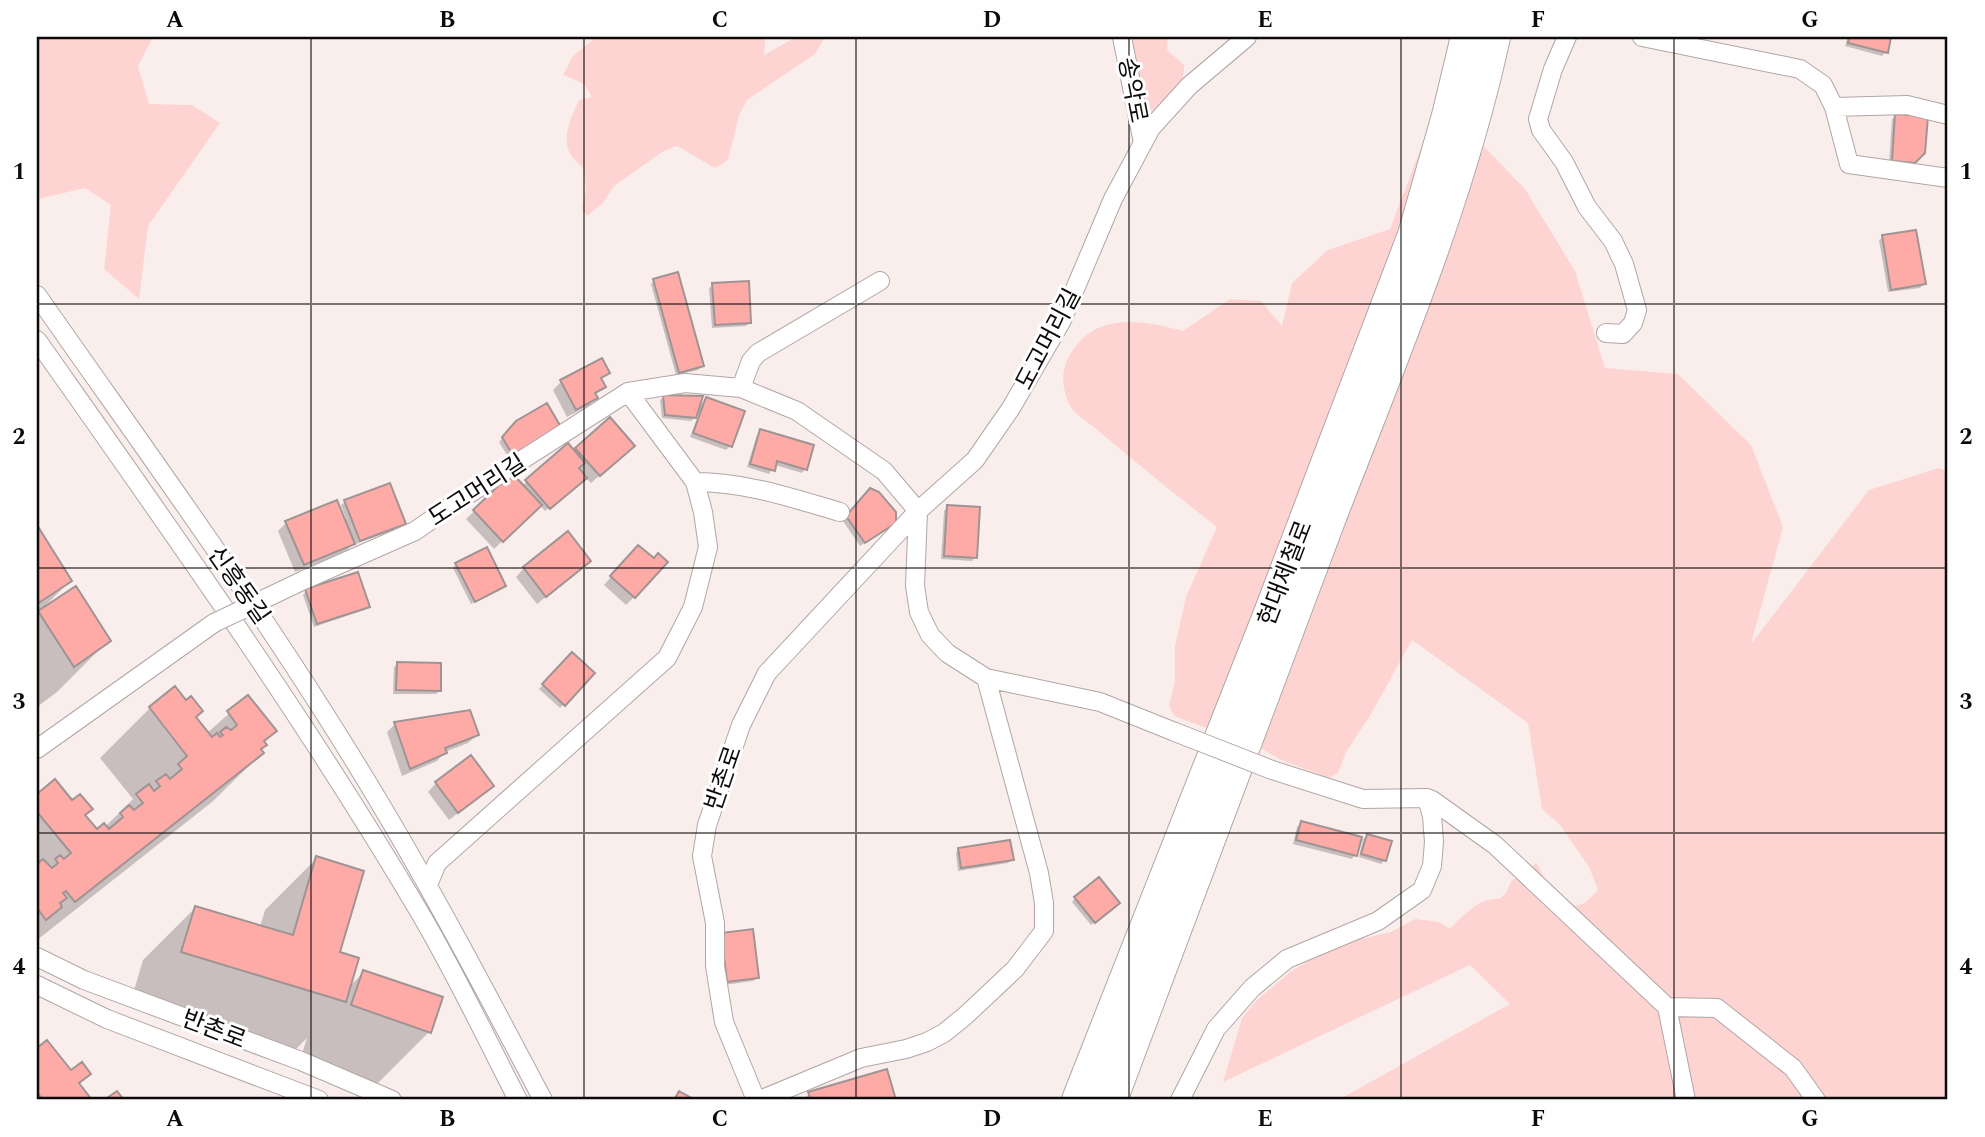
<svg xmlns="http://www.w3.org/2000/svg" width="1985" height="1137" viewBox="0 0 1985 1137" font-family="Spectral,'Noto Sans KR',serif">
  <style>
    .green { fill: #fdd4d1 }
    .shadow { fill: #0003 }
    .building { fill: #feaba8; stroke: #9f9493; stroke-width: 2 }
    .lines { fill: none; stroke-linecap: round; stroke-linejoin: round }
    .street-casing { stroke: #b1a6a5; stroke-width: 20 }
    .highway-casing { stroke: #b1a6a5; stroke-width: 34 }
    .street { stroke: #fff; stroke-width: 18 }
    .highway { stroke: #fff; stroke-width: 32 }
    .street-bridge-casing { stroke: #b1a6a5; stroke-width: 20; stroke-linecap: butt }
    .street-bridge { stroke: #fff; stroke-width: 18 }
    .grid { fill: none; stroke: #0e0a0a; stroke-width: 2; stroke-opacity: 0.55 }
    .labels { text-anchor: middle; stroke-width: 6; stroke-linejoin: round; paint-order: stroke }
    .street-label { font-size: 24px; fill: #0e0a0a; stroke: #fefefe }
    .neatline { fill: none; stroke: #0e0a0a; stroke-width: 2.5 }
    .grid-label { font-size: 23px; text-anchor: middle; font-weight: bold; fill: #0e0a0a }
  </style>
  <rect width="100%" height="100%" fill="#faeeed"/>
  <path class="green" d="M37,37H153L138,66L149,104L192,105L220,123L148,226L139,299L104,269L111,205L85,188L38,199L37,197Z
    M596,37H764L765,44L764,55L791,40L793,37H825L815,54L747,100L739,116L728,160L715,168L677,146L662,152L614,186L602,204L587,216L582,209L586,189L583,167C556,149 568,124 579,100L592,97L584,84L563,75L573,56Z
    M1128,37H1168L1167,50L1184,65C1185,87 1171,95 1157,109L1152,111L1138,98Z
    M1467,129L1525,189L1575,271L1605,368L1678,374L1751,445L1783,527L1751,644L1869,490L1939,468L1948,472V1100H1338L1510,1004L1470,965L1223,1082L1242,1018L1256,1001L1290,972L1335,945L1391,932L1415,919L1439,922L1450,929C1464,915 1478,898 1499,899L1506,893L1512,880L1524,875L1536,863C1542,871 1545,882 1550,888C1555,894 1564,899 1571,907L1585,903L1598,890L1589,867L1560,825L1542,809L1528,723L1412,640L1371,714L1346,752L1338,773L1329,778L1279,759L1264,750L1174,716L1169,706L1175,681V646L1186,597L1217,527C1176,495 1136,463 1096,429C1088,422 1073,413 1069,404C1058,379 1063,359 1081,340C1108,313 1150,322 1183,331L1230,299L1261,301L1282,326L1292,283L1328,250L1390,229L1422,145Z"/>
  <path class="shadow" d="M1848,37H1890L1886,52L1882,56L1845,46Z
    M1896,116L1924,152L1910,166L1889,164L1892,119Z
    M1883,237L1924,284L1920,288L1888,292L1879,240Z
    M654,281L702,366L698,370L676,375L651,284Z
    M713,285L750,322L746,326L712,328L709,288Z
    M608,373L600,380L604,386L595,395L596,398L588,406L567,417L553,390L561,382Z
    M664,397L697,408L706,399L730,446L726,450L690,437L699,414L691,421L662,418L660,400Z
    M610,420L624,454L591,483L585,477L545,511L540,505L494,549L466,519L512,476L521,486L573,452Z
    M517,422L560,429L510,460L499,442Z
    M761,431L805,469L802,473L775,465L769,474L747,467L757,435Z
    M866,494L890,526L860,546L843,521Z
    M345,502L404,524L400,528L356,544L355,542L345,552L295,572L278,531L286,523L346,519L341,505Z
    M948,507L975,557L972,561L941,559L944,511Z
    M37,528L70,581L44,607L109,640L57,692L37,707Z
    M630,555L634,597L626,605L604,585Z
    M456,565L504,586L471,604L453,568Z
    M524,568L580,569L537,604L516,577Z
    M306,591L368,606L364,610L314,627L303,595Z
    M572,654L592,673L560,708L539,689Z
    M398,664L439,691L436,694H393L394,667Z
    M175,689L207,733L248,697L274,731L263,743L260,750L262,753L212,802L37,940V796L55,781L96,832L105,827L133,799L100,758L150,708Z
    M395,724L477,735L468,743L445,752L437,761L402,776L387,732Z
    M436,783L492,786L449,820L428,792Z
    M1301,823L1355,855L1352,859L1293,844L1297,827Z
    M1367,836L1385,860L1381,864L1359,857L1363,839Z
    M959,849L1012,859L1008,863L958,871L956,853Z
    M317,858L338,953L348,988L364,972L429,1032L377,1084L301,1057L307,1038L292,1053L130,1004L143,960L195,908L260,927L265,910Z
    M1075,898L1114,907L1091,925L1072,902Z
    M718,939L757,978L753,981L724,985Z
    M47,1042L70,1073L89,1074L78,1085L90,1100H37V1050Z
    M885,1071L894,1100H798H803L809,1094Z"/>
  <path class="building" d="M1849,37H1891L1888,53L1848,43Z
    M1895,114L1928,116L1925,153L1915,163L1892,161Z
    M1916,230L1926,284L1891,290L1882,235Z
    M678,272L704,366L679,373L653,279Z
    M749,281L751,323L715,325L712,283Z
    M602,358L610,373L601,378L606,387L595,393L598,398L576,410L560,380Z
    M663,395L703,396L696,418L665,415Z
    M706,397L745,411L732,447L693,433Z
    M547,403L562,429L514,457L502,437L516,421Z
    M610,417L635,446L600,476L575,448Z
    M760,429L814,445L807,470L777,461L775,471L750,464Z
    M568,443L585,463L579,468L587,478L550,509L525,480Z
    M512,473L542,505L503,542L473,510Z
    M390,483L406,524L360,541L344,500Z
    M870,488L879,492L896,512V523L865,543L846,516Z
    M337,500L355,544L304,565L285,521Z
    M947,505L980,507L977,558L944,556Z
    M37,525L72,581L37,604Z
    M568,531L591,561L546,597L523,567Z
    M638,545L654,558L658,553L668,562L635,598L610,576Z
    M487,547L506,586L475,602L455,563Z
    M358,572L370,607L317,624L305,589Z
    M76,586L111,641L74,667L38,611Z
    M572,652L595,673L565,706L542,684Z
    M397,662L441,663V691L396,690Z
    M175,686L186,700L191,696L203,711L196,717L212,737L217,733L220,737L223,735L220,732L226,727L231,730L237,725L227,711L248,695L277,731L264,741L267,745L261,749L264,753L75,902L66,891L63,893L67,898L60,903L62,907L46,920L37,908V864L43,859L52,868L58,863L55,859L60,855L64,859L71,853L37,812V794L55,779L72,800L80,794L93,809L85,815L97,829L104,823L109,829L123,817L120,813L129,805L134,810L143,803L136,794L149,784L154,791L160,786L156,781L166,774L170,779L182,769L178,764L187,756L149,707Z
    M470,710L479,735L445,748L447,753L410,769L394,722Z
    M471,755L494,786L458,813L435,782Z
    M1301,821L1362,837L1357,856L1296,840Z
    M1367,834L1392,841L1386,861L1361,854Z
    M1010,840L1014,860L961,868L958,848Z
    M316,856L364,871L340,952L359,958L346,1002L181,952L195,906L293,935Z
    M1099,877L1120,903L1095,923L1074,897Z
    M753,929L759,978L727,982L721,933Z
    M363,970L443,997L431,1033L351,1005Z
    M47,1040L71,1070L82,1062L91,1074L79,1083L92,1100H43L37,1092V1048Z
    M887,1069L896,1100H873L872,1098L866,1100H811L808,1092Z
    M117,1091L124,1100H104Z
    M679,1091L695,1100H674Z"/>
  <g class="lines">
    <defs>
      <path id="street" d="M1122,37L1143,143
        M1567,37L1553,69L1538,119L1541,130L1564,162L1587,207L1613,241L1624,264L1637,310L1633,323L1623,334L1606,333
        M1642,37L1800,69L1823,85L1834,107L1849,164L1948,178
        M1834,107L1907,105L1948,115
        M37,295C146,451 259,605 358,767C425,876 484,988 543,1100
        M37,340C168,526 301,712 417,908C454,970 485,1036 518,1100
        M741,388L751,361L758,353L880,281
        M695,482C745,482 792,498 840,512
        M304,580L415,531L464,497L628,392L685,383L741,388L797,411L884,471L918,511L915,586L919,612L930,635L947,653L986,678L1100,702L1175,732
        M37,749L214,623
        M1272,770L1363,799L1427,798L1432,800L1495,845L1667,1007L1717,1008L1793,1068L1816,1100
        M428,885L437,863L667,658L693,607L708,547L703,512L695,482L628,392
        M37,957L84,980L301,1061L392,1100
        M37,985L107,1019L319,1100
        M1667,1007L1686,1100
        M756,1100L724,1022L715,966V923L702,856L707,825L741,725L767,673L918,511L975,460L1011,408L1061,322L1113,199L1151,128L1189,86L1247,37
        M760,1100L861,1058L906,1049L927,1042L944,1033L965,1016L1015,969L1044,931V903L1039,873L986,678
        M1180,1100L1216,1029L1252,988L1287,959L1378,921L1422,890L1432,866L1434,842L1432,816L1427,798"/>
      <path id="highway" d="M1078,1100L1270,613L1414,235L1448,116L1467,37
        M1111,1100C1184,907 1255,713 1329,520C1390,362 1458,203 1494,37"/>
    </defs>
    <use href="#street" class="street-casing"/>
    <use href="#highway" class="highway-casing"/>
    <use href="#street" class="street"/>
    <use href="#highway" class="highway"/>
    <defs>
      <path id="street-bridge" d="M214,623L304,580
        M1175,732L1272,770"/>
    </defs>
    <use href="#street-bridge" class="street-bridge-casing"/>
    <use href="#street-bridge" class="street-bridge"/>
  </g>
  <path class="grid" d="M311,37V1100M584,37V1100M856,37V1100M1129,37V1100M1401,37V1100M1674,37V1100M37,304H1948M37,568H1948M37,833H1948"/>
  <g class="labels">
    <g class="street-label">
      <text transform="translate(1133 90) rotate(79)" y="8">송악로</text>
      <text transform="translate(1048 339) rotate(-62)" y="8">도고머리길</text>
      <text transform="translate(477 490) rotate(-33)" y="8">도고머리길</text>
      <text transform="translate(1285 573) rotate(-69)" y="8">현대제철로</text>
      <text transform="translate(239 585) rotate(55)" y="8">신흥동길</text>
      <text transform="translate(723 778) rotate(-71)" y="8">반촌로</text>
      <text transform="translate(214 1029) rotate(21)" y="8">반촌로</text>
    </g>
  </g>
  <rect width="1985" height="1137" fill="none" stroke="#fefefe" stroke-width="77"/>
  <rect x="38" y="38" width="1908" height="1060" class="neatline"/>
  <g class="grid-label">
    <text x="175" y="27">A</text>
    <text x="447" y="27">B</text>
    <text x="720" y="27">C</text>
    <text x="992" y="27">D</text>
    <text x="1265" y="27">E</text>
    <text x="1538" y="27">F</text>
    <text x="1810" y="27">G</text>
    <text x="19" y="179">1</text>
    <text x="1966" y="179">1</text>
    <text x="19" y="444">2</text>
    <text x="1966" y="444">2</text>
    <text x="19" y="709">3</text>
    <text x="1966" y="709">3</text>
    <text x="19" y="974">4</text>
    <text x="1966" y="974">4</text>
    <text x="175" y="1126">A</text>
    <text x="447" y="1126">B</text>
    <text x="720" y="1126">C</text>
    <text x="992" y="1126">D</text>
    <text x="1265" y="1126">E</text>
    <text x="1538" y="1126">F</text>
    <text x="1810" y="1126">G</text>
  </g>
</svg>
